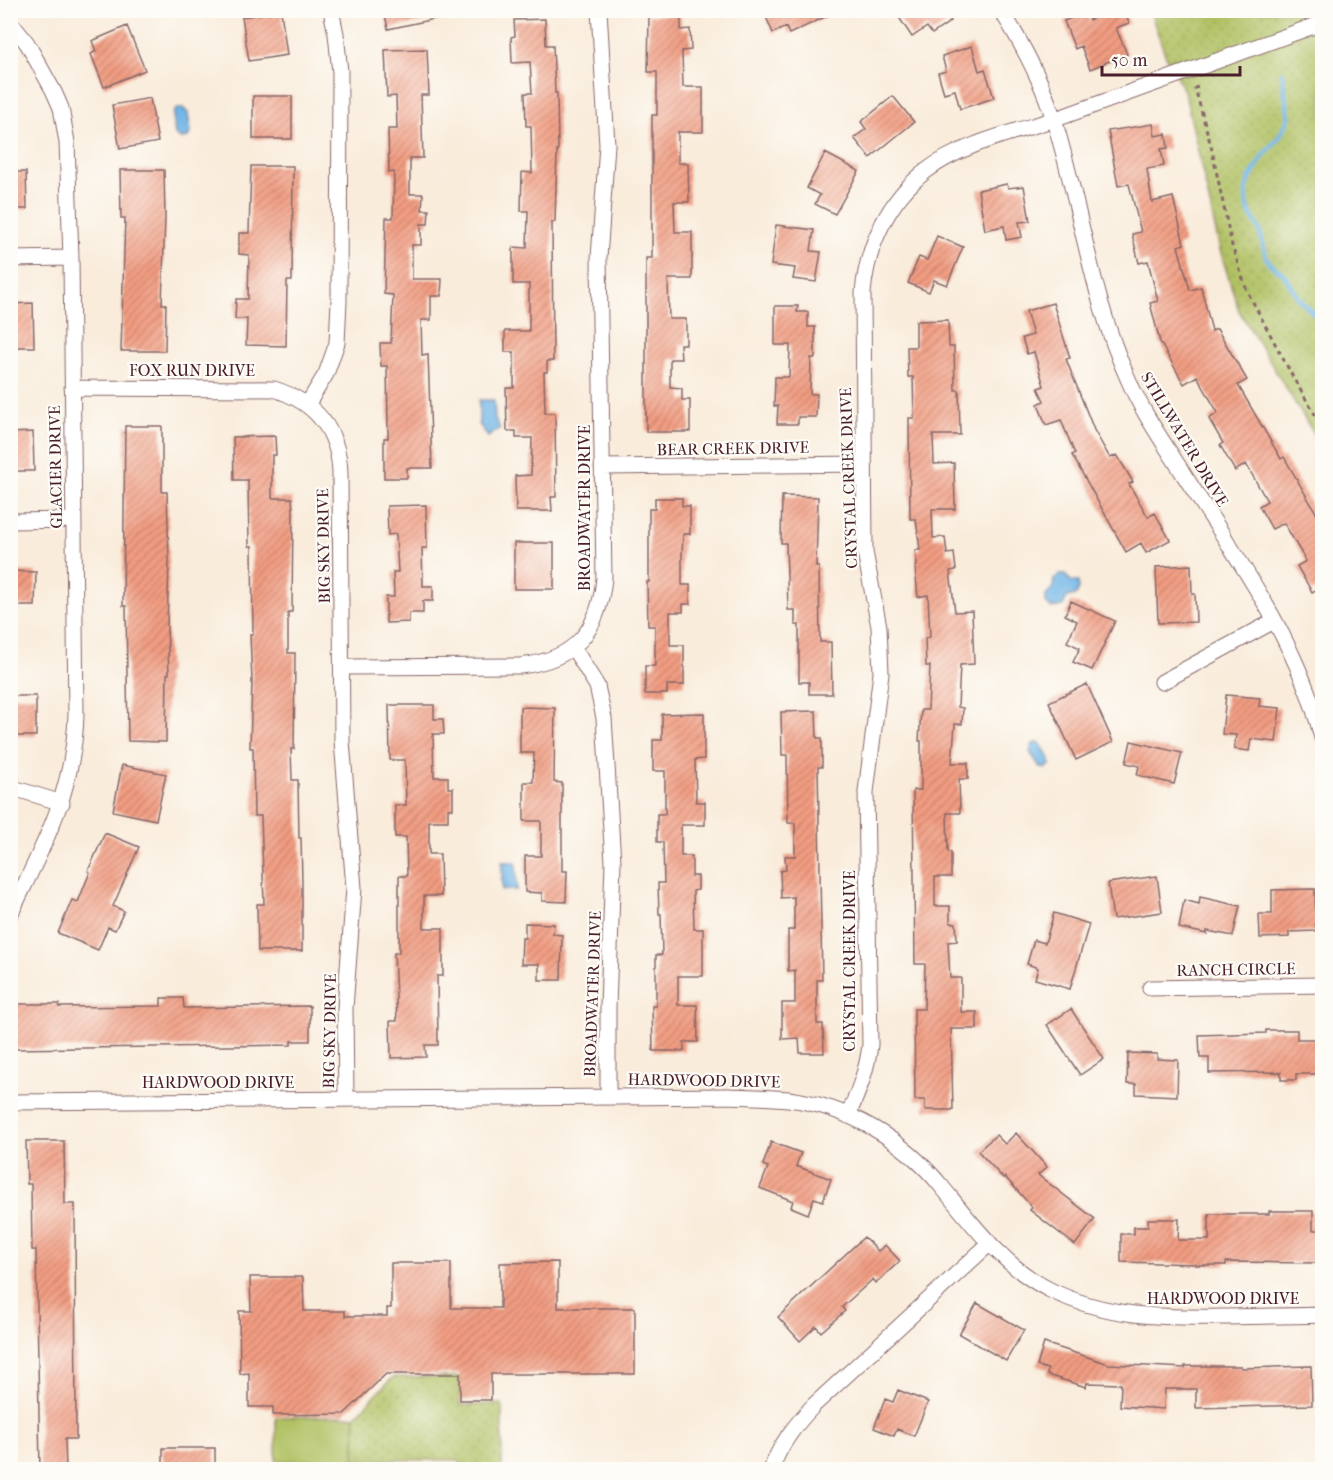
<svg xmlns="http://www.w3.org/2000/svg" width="1333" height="1480" viewBox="0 0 1333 1480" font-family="'IM FELL French Canon',serif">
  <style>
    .grass { fill: url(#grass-dots); stroke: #7e7048; stroke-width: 1.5 }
    .garden { fill: #b1c164; stroke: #7e7048; stroke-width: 1.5 }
    .water { fill: #6fb5e6; stroke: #5c6a88; stroke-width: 1.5 }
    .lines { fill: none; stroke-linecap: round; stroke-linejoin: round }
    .stream { stroke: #6fb5e6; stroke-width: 5 }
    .building { fill: url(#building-hatch) }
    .minor-casing { stroke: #876769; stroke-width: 17 }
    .path { stroke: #876769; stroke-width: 3; stroke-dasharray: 4.5 4.5; stroke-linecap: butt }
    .minor { stroke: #fff; stroke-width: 15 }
    .labels { text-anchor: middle; stroke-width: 4.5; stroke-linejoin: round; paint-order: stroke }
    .street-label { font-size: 16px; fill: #4a1f2b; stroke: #fdfcf7 }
  </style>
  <defs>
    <pattern id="grass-dots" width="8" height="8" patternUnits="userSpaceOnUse" patternTransform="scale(1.5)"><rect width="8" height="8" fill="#b1c164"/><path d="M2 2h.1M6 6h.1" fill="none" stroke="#9aa557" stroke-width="1.8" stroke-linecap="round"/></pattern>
    <pattern id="building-hatch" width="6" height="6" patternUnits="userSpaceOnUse" patternTransform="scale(1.5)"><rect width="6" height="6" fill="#f29d82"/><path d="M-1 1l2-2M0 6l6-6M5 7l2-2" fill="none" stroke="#c67f6b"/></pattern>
  </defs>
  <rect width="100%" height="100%" fill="#fdfcf7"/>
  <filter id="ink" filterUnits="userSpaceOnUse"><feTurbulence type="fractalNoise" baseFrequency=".0167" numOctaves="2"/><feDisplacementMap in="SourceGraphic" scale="12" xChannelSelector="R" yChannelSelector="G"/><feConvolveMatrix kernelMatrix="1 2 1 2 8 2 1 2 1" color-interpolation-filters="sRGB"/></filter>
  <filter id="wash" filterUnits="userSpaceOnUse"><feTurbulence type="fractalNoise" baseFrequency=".008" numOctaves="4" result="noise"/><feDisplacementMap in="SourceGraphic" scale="24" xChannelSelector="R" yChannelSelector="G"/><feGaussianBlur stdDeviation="1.35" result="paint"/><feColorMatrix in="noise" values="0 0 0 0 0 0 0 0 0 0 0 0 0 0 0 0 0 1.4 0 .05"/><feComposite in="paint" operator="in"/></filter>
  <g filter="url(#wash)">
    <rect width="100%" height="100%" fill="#f9ecdb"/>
    <path class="grass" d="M1150,11H1322V447L1239,311L1220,250L1185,93L1165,54Z
      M393,1377H460V1405L502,1404V1469H461L460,1460H355V1416Z"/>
    <path class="garden" d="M355,1416V1460L276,1461V1417Z"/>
    <path class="water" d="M177,108H183L188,113L191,132L187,138L181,139L175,135L173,114Z
      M479,400H494L495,419L500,428L488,437L479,424Z
      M1059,575H1065L1071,581L1078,582L1079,589L1076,595L1067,597L1063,606L1051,608L1046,603V596L1053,587L1054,579Z
      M1035,743H1040L1050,759V765L1045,769L1040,767L1030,752L1032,745Z
      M502,862H516L517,890H502Z"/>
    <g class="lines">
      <path class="stream" d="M1282,73L1289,118L1279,137L1263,156L1249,180L1246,191L1247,204L1250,214L1259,228L1266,257L1270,264L1283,273L1300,300L1322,321"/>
    </g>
    <g id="blocks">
      <path class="building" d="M384,10H443L444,17L388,29Z
        M763,10H840L789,34L786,27L773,33Z
        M894,10H944L951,21L932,34L927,27L912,37Z
        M1114,10H1124L1129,23L1116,28L1127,54L1090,69L1081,46L1075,49L1064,21L1086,12L1089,20Z
        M281,11L287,55L249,61L242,17Z
        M649,15H681V30L690,29L691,50L682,51L683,87H703V132H678V163H688L689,202H674L675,232H692V279H668L669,319H686V344H680L681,359H670V387L682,388V400H690V432H646V258H652V115H657V72H648Z
        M545,19L546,45H553L555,93H557L558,151H557L555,222H552L553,361H547V372H544L545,413H555L556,497H551L552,511H516L515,476L531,475L532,438H516V431H507L506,388H514V352H505V331H529V284H513V247L527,248L528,211H521L522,172L532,173L531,126H526L525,93H532L530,62L512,63L511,37L515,36L514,20Z
        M127,26L145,70L104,87L91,54L96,51L92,41Z
        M972,46L979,71L985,69L994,98L960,109L955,90L944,93L938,73L946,71L942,56Z
        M427,49L429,95H421L423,158H410V194H423L422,210H429L428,224H421V245H412V279H442L441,296H431V320H421L422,355L428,354L432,468H407V478H384V438H388V428L387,366H381L380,343H391L393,295L384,294L386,218H393L394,172H389L388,129H397L396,96L387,97L385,50Z
        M253,96H292V139H253Z
        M893,96L914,122L870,158L854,138L866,129L861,122Z
        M150,98L158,142L120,149L112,105Z
        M1153,124L1155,136L1166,134L1168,148L1161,149L1164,166L1147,169L1152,202L1173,197L1184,244L1178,246L1190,290L1201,287L1212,331L1217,329L1247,380L1238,385L1281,459L1284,457L1323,525V586L1312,592L1297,566L1306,561L1284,523L1272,529L1259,506L1267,501L1246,464L1235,471L1220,445L1223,443L1209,419L1218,413L1197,376L1184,384L1160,342L1150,303L1158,301L1148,261L1139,263L1132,234L1141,232L1129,184L1118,186L1108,131Z
        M825,153L859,171L835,214L815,204L820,195L807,188Z
        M251,166H293L292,281H287L286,346L246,345L247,319H235L236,299H248L249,255L239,254V233H249Z
        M120,170H164L165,217L162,304H166L165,351H121L125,218H121Z
        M10,172H26L27,209H10Z
        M1007,184L1008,188L1024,186L1030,221L1019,222L1022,237L1006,240L1004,226L985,230L978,190Z
        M776,225L814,230L811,251L821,252L816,282L793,279L795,268L771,265Z
        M937,236L963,247L947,285L934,280L929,292L908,283L919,257L927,260Z
        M33,303L34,347H10V304Z
        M1053,303L1070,358L1066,359L1094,430L1110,458L1117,455L1133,482L1129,484L1148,517L1155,513L1170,540L1146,553L1141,543L1126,552L1072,455L1075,454L1061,420L1046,425L1038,404L1044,401L1038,388L1044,386L1034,352L1027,354L1022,338L1033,335L1026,311Z
        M775,306H798L797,312H808V327H815V358H811L810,394H817L816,417H798V424H777L778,406H774L775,377H789L790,345H775Z
        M948,320L949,347H954L955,390H959L960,435H933L934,464L954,463L955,509H932L933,538L945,537L947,554L954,553L956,570L950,571L955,612L972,611L974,664L960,665L958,707L963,708L962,724H955L952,763H968V779H959L960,813H947L948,852H951V877H935V906H950V923H956L957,941L948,942L950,978H961V1012H977V1029H951L953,1110H925V1100H915L914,1009H924L925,964H915L913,790H921V741H919L921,710H928L930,666H926L925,638L930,637L928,595L918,597L915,567L917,566L915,550H920L916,519H910L909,418H914L913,377H908L907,347H916V321Z
        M125,426H162V492H167L169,561L167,627L169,674H167L166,742L128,741L126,606H123Z
        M33,432L34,471H10V433Z
        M275,436L276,455H272V498H292L293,511L292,612H288V653H295L294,749H291L292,780H298L299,838H301L302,881V951H258L257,904H264L261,816H254L253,748H250L252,681L250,634H253L252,546H249L248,480H234L233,437Z
        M782,496L818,497L816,567H819L820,642H831L832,694H809V682H799V625H795V610H788L786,543H781Z
        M655,498H682V506H690V534H683L682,555V585H690V604H683V612H670V645H684V685H667V694H645V666H655V626H648L647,582H649V509H655Z
        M426,505L427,548H422L423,586H433V601H423V613H409V622L386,623V597H394L393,572H398L396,534L388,535L387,506Z
        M514,543H554V589H514Z
        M1191,565L1192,594H1195L1196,622L1158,623L1156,567Z
        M10,571L36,572L35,606H10Z
        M1071,601L1115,621L1092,670L1073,662L1080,648L1067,642L1077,621L1065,615Z
        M1087,684L1113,742L1076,760L1049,702Z
        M1226,695L1260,698L1259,706L1280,708L1276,742L1251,739L1249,751L1234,749L1236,735L1222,734Z
        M10,696H36V736H10Z
        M389,705H434V719H443L444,734H433L434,777H448V788H453V809H448V821H429V854H440L441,896H424V928H443V976H437L438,1045H425L426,1057L391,1058L390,1021H397L394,953H399V876H407L406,837H395V805H406L405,760H390Z
        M520,707L555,708L554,782L562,783V871H567L566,902L542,901V893L525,892V856H541V821H524V782H533L534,753H520Z
        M816,711L817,738H822V767H818L822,980H817V1024H823L824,1053H800L799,1038L782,1039V1003H795V970L788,971V930H794V897L781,898L780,871L786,870L785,856H795V823H788L787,755H782L781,712Z
        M704,713V759L695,760L696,802H705V825H681V856H692V876H698V890L693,891L694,929H703V976H678V1005H697L698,1042H684V1051H653L652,1006H656V955H662L661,914H659L658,883H664L663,842H657V814H665V771H653V740H662V714Z
        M1131,741L1182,753L1174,784L1137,775L1139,766L1126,763Z
        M122,765L166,774L156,820L113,811Z
        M105,833L139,847L113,906L124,911L115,930L108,927L98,950L58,933L72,900L78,902L90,872L88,871Z
        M1157,876L1162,912L1113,919L1108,883Z
        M1315,889L1316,931L1289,932V937L1260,938L1259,914H1272V890Z
        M1200,897L1240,906L1233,936L1207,931V934L1179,928L1184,900L1199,904Z
        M1054,913L1089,924L1070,989L1035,979L1038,968L1027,964L1034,940L1045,943Z
        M525,923L554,924L553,934L562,935L561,980H539V964H521L522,938H525Z
        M161,998H183L184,1008L310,1006V1041H291V1045L13,1049V1004H59V1007L161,1006Z
        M1071,1009L1104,1059L1080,1075L1047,1025Z
        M1266,1030H1297V1039H1323V1074H1296V1080H1281V1072L1209,1073V1058H1200L1199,1035L1266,1033Z
        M1128,1053L1157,1054V1059L1178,1060L1177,1096L1136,1094V1084H1127Z
        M1016,1133L1047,1167L1038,1175L1095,1219L1075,1245L1030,1210L1032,1207L1005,1177L1003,1178L978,1151L996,1135L1005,1144Z
        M26,1141H64L65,1204H75L76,1439H65L66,1470H40L36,1250H32L31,1184H27Z
        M771,1142L801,1153L796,1166L831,1179L823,1201L814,1198L808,1214L791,1207L793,1201L760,1188L768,1167L763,1165Z
        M1269,1211H1313V1230H1323V1263L1226,1262V1265H1196V1264L1121,1262V1234H1134V1227H1148V1219H1179L1178,1240H1209V1214H1269Z
        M864,1237L878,1251L885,1245L900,1261L876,1283L873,1279L842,1307L845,1311L821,1332L816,1326L800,1341L778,1317Z
        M558,1262V1308H635V1374H491V1400H460V1374H386L344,1414L273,1415V1407H249V1373L240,1374L239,1311H251L250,1277H303L304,1311H345V1316H387V1308H391V1263H451V1308H500V1263Z
        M977,1303L1024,1330L1006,1361L959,1334Z
        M1044,1343L1109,1364L1185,1368V1366H1241V1368L1311,1366L1312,1405L1196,1408V1389H1165L1164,1409L1120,1406L1121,1384L1087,1383L1086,1387L1047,1375L1048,1369L1037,1366Z
        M898,1390L928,1402L914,1436L897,1429L894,1436L874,1428L885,1399L893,1402Z
        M163,1448H215V1469H163Z"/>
    </g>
  </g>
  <g filter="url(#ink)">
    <use href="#blocks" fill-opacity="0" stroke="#876769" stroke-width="1.5"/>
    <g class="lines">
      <defs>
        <path id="minor" d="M1001,10C1023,45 1042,81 1054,120C1081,206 1091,299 1129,381C1143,414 1165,444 1184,475C1237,558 1298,641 1322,738
          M10,22L27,43L54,92L61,108L67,142L71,258L76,714C74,793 43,846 10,915
          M10,259L71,258
          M72,388L274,389C315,402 338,429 340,472L342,741L354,888L345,1008L346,1099
          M307,405L326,374L337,343L339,301L340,72L336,34L331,10
          M603,467L863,464
          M10,521L74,520
          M573,647L597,686L604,718L613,862L608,1008V1097
          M342,667L520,666C574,660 599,632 604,578L599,258L607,145L599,10
          M1162,682L1274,621
          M10,787L62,803
          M1150,988L1322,985
          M10,1102L729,1096C749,1097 769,1097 788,1099C848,1106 905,1141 942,1187C974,1226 1004,1267 1050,1290C1105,1317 1162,1318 1223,1317C1256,1316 1289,1316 1322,1315
          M848,1116C858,1092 867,1071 870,1045L866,792L881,673L879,627L865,552L863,293C867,246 888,200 926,171C963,142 1025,130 1070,114C1154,84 1238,54 1322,23
          M771,1470C780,1444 796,1424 814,1405L989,1244"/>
      </defs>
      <use href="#minor" class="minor-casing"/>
      <path class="path" d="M1198,87L1195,88L1211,146L1232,246L1247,291L1295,381L1322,426"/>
      <use href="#minor" class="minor"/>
    </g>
  </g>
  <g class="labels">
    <g class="street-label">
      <text x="192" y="376">FOX RUN DRIVE</text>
      <text transform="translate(1185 439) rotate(59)" y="6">STILLWATER DRIVE</text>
      <text transform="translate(733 448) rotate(-1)" y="6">BEAR CREEK DRIVE</text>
      <text transform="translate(55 467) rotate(-91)" y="6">GLACIER DRIVE</text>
      <text transform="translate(848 478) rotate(-92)" y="6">CRYSTAL CREEK DRIVE</text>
      <text transform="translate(584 508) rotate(-90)" y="6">BROADWATER DRIVE</text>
      <text transform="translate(323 546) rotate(-91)" y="6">BIG SKY DRIVE</text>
      <text transform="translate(849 961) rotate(-90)" y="6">CRYSTAL CREEK DRIVE</text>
      <text transform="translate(1236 969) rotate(-1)" y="6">RANCH CIRCLE</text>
      <text transform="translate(592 994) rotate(-88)" y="6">BROADWATER DRIVE</text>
      <text transform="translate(329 1031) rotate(-89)" y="6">BIG SKY DRIVE</text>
      <text transform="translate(704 1080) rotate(1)" y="6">HARDWOOD DRIVE</text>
      <text x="218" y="1088">HARDWOOD DRIVE</text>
      <text x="1223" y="1304">HARDWOOD DRIVE</text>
    </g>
  </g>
  <rect width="1333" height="1480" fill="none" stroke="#fdfcf7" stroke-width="36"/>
  <path d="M1102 66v9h138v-9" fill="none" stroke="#4a1f2b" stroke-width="3"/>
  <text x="1111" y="66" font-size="18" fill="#4a1f2b" stroke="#fdfcf7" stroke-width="4.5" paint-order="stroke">50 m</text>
</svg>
